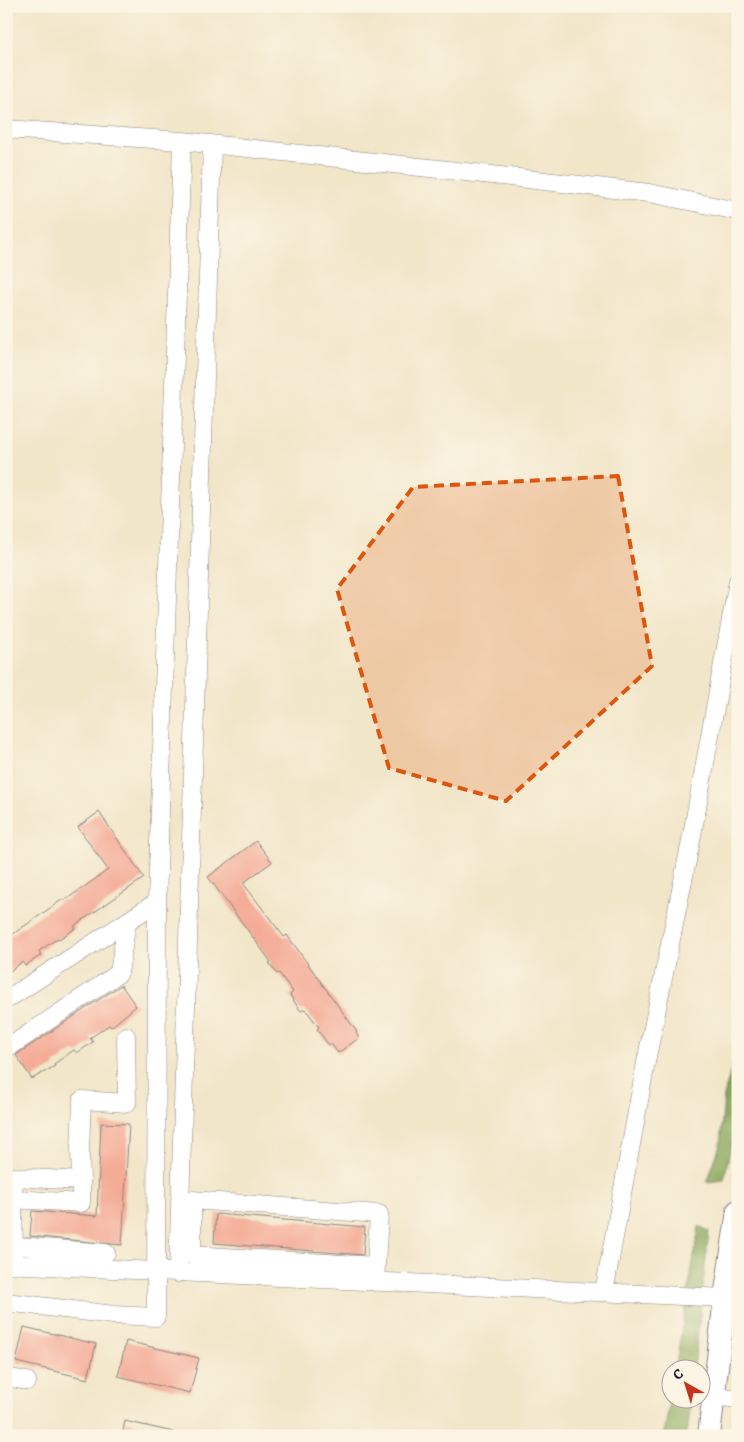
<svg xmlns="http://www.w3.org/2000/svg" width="744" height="1442" viewBox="0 0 744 1442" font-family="Alegreya,serif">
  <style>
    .forest { fill: #8aa85b; stroke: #56654b }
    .building { fill: #f4ac97 }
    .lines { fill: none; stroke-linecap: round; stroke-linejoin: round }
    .minor-casing { stroke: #8a8482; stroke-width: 19 }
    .major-casing { stroke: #8a8482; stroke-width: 24 }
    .minor { stroke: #fff; stroke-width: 18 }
    .major { stroke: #fff; stroke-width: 22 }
    .marked { fill: #de560e; fill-opacity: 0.2; stroke: #de560e; stroke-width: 4; stroke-dasharray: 10 6; stroke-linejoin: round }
  </style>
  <rect width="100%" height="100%" fill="#fcf5e5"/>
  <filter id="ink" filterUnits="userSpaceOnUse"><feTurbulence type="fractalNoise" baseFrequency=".02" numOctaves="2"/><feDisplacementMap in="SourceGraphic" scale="10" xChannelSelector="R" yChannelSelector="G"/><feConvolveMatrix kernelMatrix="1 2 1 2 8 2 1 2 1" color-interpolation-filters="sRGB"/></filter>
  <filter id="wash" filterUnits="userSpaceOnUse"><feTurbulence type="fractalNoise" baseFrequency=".0096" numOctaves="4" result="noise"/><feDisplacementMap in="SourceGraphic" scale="20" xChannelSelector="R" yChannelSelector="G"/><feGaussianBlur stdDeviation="1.12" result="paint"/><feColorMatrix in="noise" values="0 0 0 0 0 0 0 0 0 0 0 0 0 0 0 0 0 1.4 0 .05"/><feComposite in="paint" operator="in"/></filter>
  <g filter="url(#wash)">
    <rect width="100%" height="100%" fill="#f2e6c9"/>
    <path class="forest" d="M738,1043V1109L724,1180L707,1182L720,1145L724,1096Z
      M699,1226L709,1231L694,1369L675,1370Z
      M671,1391L672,1400H691L687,1436H664Z"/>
    <g id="blocks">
      <path class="building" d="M99,812L144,878L74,926L76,928L59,939L58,938L39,951L41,955L25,966L22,962L6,974V939L63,899L64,901L108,870L78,827Z
        M256,841L272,862L243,883L284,937L287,935L357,1032L356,1033L359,1038L338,1053L331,1044L329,1045L325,1040L317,1029L319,1027L305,1009L301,1011L297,1006L290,995L293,992L279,973L277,974L269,963L271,962L263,951L208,877Z
        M121,985L136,1006L116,1023L111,1027L109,1025L90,1038L93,1042L77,1053L74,1050L54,1064L55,1066L32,1079L16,1055Z
        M101,1123L129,1124L122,1245L30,1236L32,1211L97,1216Z
        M216,1214L365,1227L363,1255L214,1243Z
        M24,1327L96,1344L88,1379L16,1362Z
        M126,1341L199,1358L190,1393L118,1376Z
        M125,1421L173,1432L172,1436H122Z"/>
    </g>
  </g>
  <g filter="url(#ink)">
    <use href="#blocks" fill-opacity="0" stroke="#8a8482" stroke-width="1"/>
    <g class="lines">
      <defs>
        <path id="minor" d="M6,129L182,141L466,172L649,193L738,211
          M157,902L182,141
          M6,1000L157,902L156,1317L114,1315L6,1302
          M6,1040L12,1045L119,973L127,922
          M81,1181V1203L13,1199L14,1177L81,1181L80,1150L82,1100L127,1103L126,1036
          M6,1198L13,1199L14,1257
          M6,1245L106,1253
          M6,1264L725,1298
          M178,1273L212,144
          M375,1282L379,1214L192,1200V1255L376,1266
          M604,1292L647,1057L690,846L738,581
          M6,1377L27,1381
          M714,1396L738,1399"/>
        <path id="major" d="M709,1436L725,1298L738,1211"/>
      </defs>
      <use href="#minor" class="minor-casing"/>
      <use href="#major" class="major-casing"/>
      <use href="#minor" class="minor"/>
      <use href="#major" class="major"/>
    </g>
  </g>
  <path class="marked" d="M618,476L652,666L506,801L389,768L337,589L413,487Z"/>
  <rect width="744" height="1442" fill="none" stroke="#fcf5e5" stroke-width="25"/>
  <g transform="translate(686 1384) rotate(321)"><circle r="24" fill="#fcf5e5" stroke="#a5a1a1"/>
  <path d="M0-4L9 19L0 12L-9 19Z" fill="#c8321e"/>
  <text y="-8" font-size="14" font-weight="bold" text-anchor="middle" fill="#22223b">С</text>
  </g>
</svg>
